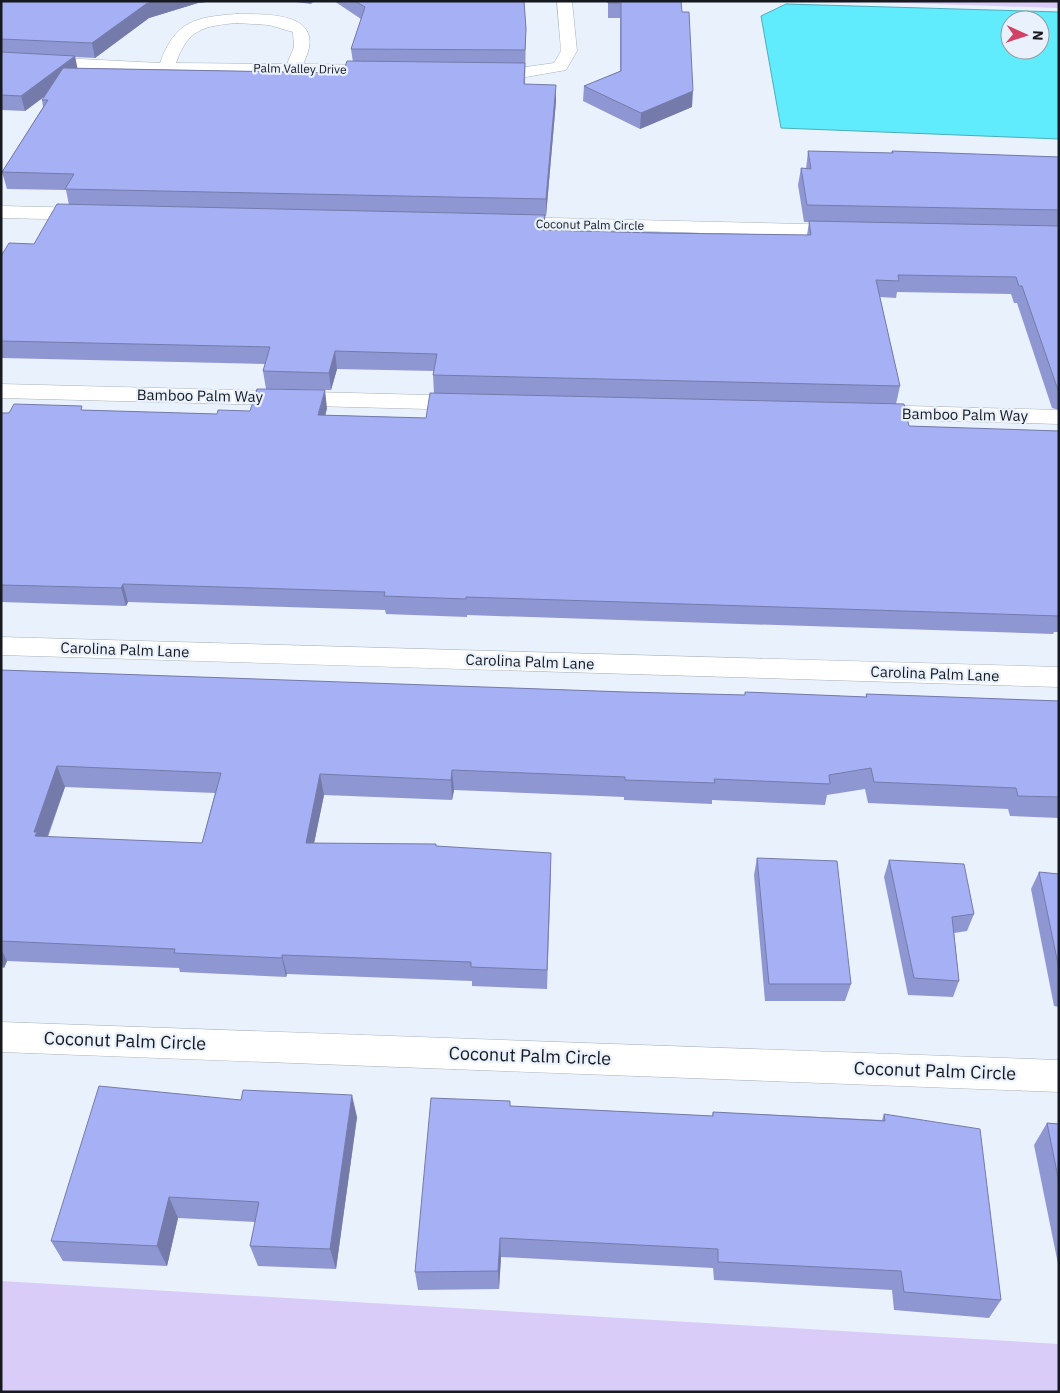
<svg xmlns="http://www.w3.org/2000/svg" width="1060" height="1393" viewBox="0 0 1060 1393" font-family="'IBM Plex Sans',sans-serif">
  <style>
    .green { fill: #daccf8 }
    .water { fill: #61ecfe; stroke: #4aadba; fill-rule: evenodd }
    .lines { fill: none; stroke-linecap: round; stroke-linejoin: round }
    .minor-casing { stroke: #a8b0b9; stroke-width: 1 }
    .minor { fill: #fff; fill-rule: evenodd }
    .wall { fill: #8f97d2; fill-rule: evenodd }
    .shaded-wall { fill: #747bab }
    .building { fill: #a6b0f4; stroke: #747bab; fill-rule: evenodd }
    .labels { text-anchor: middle; stroke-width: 4.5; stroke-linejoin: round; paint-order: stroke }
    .far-street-label { font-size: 12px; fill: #16191d; stroke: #e9f1fc }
    .street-label { font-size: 15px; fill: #16191d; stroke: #e9f1fc }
    .near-street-label { font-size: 18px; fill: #16191d; stroke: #e9f1fc }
  </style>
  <rect width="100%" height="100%" fill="#e9f1fc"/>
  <path class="green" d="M843,1H1059V8Z
    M1,1281L1059,1344V1392H1Z"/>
  <path class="water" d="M786,4L1059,12V139L781,128L761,16ZM1010,20H1040V50H1010Z"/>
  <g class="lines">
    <defs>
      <path id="minor" d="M557,1H572L577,51L566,70L526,77L482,74L480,71L482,68L488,66L526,67L554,63L561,51Z
        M237,14C272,14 329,13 303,64L382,65L388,67L390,70L388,73L382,75L151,73L1,65V55L160,63C175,21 195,17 237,14ZM237,23L269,25L293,32L294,47L287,64L176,63C188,29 203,26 237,23Z
        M1,206L90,208L97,210L99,214L97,218L90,220L1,218Z
        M508,217L845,225L852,227L855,231L852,235L845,237L501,227L499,223L501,219Z
        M1,384L467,396L475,398L478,403L475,408L467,410L1,398Z
        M870,405L1059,410V424L870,419L862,417L859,412L862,407Z
        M1,637L1059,667V687L1,655Z
        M1,1022L1059,1060V1092L1,1052Z"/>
    </defs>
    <use href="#minor" class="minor-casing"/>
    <use href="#minor" class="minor"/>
  </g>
  <path class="wall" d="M1,1H214L198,3L149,18L95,58L75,57L77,68L343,73L353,62L351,49L361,19L334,1H524L526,29L525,84L556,101L546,216H545L544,230L807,235L809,222H804L798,185L801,168L806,169L808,151L891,153L892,151L1059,157V410L1052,408L1017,303H1014L1011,294L897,292L896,298L880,297L900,386L896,404L909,426L1059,431V632H1054L1053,634L467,615V617L386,614L385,610L128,602L126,606L1,602V413L83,410L217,414L250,411L327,408L325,415L426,418L434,393L433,375L434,371L337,369L331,390L266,389L263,371L265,364L1,358V256L34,244L69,205L66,190L7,189L2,172L43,107L42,100L44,97L25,111L1,110Z
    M288,1H314L311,4Z
    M608,1L682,12L692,107L640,129L583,101L584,86L620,71V18H608Z
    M1,670L626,692L745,695V692L866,697V694L1059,701V818L1010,816L1008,809L868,803L865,789L827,795L825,805L712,800V804L624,800V797L454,790L452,800L324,795L314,843L436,846L551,873L547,989L472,986V981L287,974L286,977L180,972L179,968L7,961L4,968L1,967ZM65,787L215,793L202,843L48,837Z
    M757,858L851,984L845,1001H765L754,875Z
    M889,860L974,914L967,931L954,933L959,981L953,997L908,995L884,877Z
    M1039,872L1059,874V1007L1054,1006L1031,889Z
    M510,1106L712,1116L713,1112L882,1120L884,1114L1001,1300L989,1318L894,1310L892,1290L714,1280L713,1268L501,1257L499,1289L418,1290L415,1272Z
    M357,1117L336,1269L258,1266L250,1246L255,1222L178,1218L167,1266L63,1261L51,1241Z
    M1047,1123L1059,1124V1269L1034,1145Z"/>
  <path class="shaded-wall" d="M154,1H214L198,3L149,18L95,58L92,43L146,4Z
    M75,56L78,71L25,111L21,96Z
    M556,85V101L546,216V199Z
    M693,91L692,107L640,129L641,113Z
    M335,351L337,369L331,390L329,373Z
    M325,390L327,408L321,433L318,415Z
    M123,584L128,602L126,606L121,588Z
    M57,766L65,787L43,848L44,857L34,832Z
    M452,770L454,790L452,800L451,780Z
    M320,774L324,795L310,863L306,843Z
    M1,949L7,961L4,968L1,961Z
    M282,955L287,974L286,977L282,958Z
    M352,1095L357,1117L336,1269L330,1249Z
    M169,1197L178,1218L167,1266L157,1246Z
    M500,1238L501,1257L499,1289L498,1271Z"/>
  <path class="building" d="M1,1H154L146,4L92,43L1,39Z
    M355,1H524L526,29L525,50L351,49L365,7Z
    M608,1H681L682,12H689L693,91L641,113L584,86L621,71V3H608Z
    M1,52L75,56L21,96L1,95Z
    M347,61L525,63L524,84L556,85L546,199L65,189L74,174L2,172L48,100H42L63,68L343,73Z
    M808,151L893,153L892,151L1059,157V210L807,205L801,168L811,169Z
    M57,204L545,215L543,230L655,233L811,235L809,221L1059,226V391L1058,390L1022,286H1019L1016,277L898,275L899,281L876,280L900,386L433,375L437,354L335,351L329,373L263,371L270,347L1,341V256L9,243L34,244Z
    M257,389L325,390L318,415L426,418L430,393L904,404L909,426L1059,431V616L466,597V599L384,596L385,592L123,584L121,588L1,585V413H9L14,404L82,406L81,410L217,414L218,410L250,411Z
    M1,670L626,692L745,695V692L867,697L866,694L1059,701V797L1018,796L1016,788L874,782L871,768L829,775L830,784L714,779L715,783L625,780V777L452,770L451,780L320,774L306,843L436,844V846L551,853L547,970L471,967V962L282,955V958L174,953L175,949L1,941ZM57,766L221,773L202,843L35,836L37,832H34Z
    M757,858L837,861L851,984H769Z
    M889,860L964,864L974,914L952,917L959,981L914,978Z
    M1039,872L1059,874V969Z
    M99,1086L241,1100L243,1090L352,1095L330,1249L250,1246L259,1202L169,1197L157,1246L51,1241Z
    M431,1098L510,1101V1106L713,1116V1112L885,1121L884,1114L980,1129L1001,1300L904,1292L901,1271L718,1262V1249L500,1238L498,1271L415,1272Z
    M1047,1123L1059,1124V1182Z"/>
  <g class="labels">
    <g class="far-street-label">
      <text transform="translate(300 69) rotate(1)" y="4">Palm Valley Drive</text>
      <text transform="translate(590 225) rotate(1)" y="4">Coconut Palm Circle</text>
    </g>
    <g class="street-label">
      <text transform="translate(200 396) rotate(1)" y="5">Bamboo Palm Way</text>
      <text transform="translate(965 415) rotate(1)" y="5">Bamboo Palm Way</text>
      <text transform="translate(125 650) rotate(2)" y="5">Carolina Palm Lane</text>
      <text transform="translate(530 662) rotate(2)" y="5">Carolina Palm Lane</text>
      <text transform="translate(935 674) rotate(2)" y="5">Carolina Palm Lane</text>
    </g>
    <g class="near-street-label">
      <text transform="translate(125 1041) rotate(2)" y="6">Coconut Palm Circle</text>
      <text transform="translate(530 1056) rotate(2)" y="6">Coconut Palm Circle</text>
      <text transform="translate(935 1071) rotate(2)" y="6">Coconut Palm Circle</text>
    </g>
  </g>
  <rect width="1060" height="1393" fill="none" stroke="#16191d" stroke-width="5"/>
  <g transform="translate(1025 35) rotate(93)"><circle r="24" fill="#e9f1fc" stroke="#959ba3"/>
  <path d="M0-4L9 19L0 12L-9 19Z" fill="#d24265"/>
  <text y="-8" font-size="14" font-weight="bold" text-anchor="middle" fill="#16191d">N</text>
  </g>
</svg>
